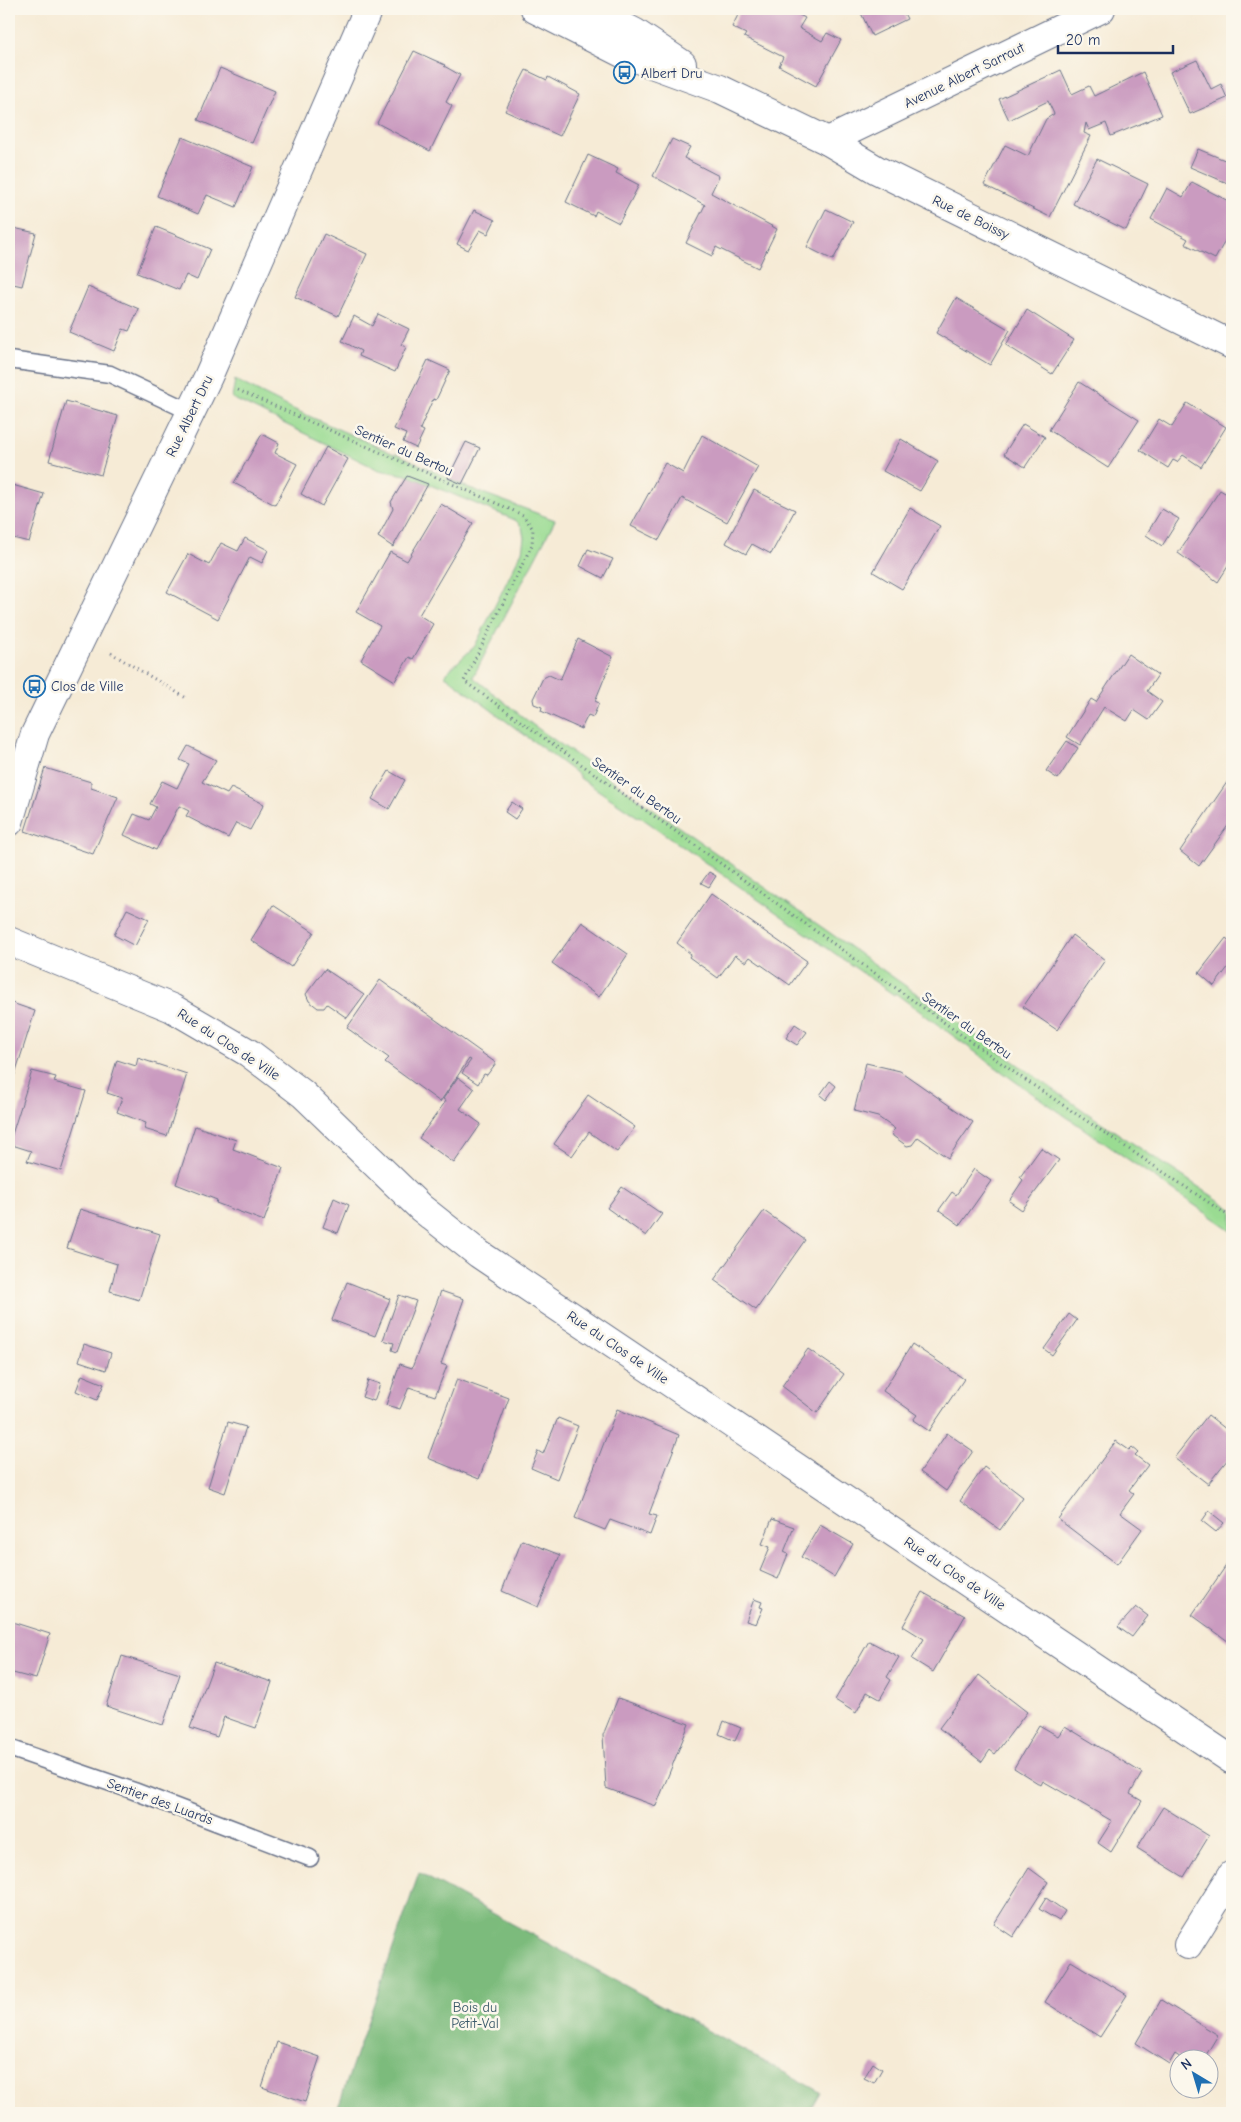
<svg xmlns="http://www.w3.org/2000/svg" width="1241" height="2122" viewBox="0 0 1241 2122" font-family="'Comic Neue',sans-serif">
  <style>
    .green { fill: #9adb92; stroke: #5a8578 }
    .forest { fill: #7bbb7c; stroke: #4b756d }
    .building { fill: #ca9bc0 }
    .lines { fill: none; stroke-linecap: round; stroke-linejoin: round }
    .service-casing { stroke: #687188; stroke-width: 19 }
    .minor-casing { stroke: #687188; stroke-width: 30 }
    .tertiary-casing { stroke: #687188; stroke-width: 30 }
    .path { stroke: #687188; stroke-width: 3; stroke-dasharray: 1 4; stroke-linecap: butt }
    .service { stroke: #fff; stroke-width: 16 }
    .minor { stroke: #fff; stroke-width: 28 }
    .tertiary { stroke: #fff; stroke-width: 28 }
    .labels { text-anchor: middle; stroke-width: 5; stroke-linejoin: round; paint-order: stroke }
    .poi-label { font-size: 14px; fill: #1b2f5e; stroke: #fbf7ec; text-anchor: start }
    .street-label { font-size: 14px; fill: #1b2f5e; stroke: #fbf7ec }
    .park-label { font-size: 14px; fill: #3b5a6b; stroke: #fbf7ec }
  </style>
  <rect width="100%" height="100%" fill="#fbf7ec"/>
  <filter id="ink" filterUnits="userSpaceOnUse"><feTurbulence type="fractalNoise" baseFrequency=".02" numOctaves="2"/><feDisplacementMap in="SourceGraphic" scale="10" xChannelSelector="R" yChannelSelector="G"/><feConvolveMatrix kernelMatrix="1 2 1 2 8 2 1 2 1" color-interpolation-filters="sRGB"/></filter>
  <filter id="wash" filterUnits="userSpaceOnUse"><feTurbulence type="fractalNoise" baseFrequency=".0096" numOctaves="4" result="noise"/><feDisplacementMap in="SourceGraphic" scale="20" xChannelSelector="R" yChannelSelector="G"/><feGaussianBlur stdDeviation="1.12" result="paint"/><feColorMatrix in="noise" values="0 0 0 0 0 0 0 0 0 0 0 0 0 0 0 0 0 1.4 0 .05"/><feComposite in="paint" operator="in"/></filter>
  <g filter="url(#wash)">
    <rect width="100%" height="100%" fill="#f6ebd6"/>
    <path class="green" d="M235,380L293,409L394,454H398L464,486L555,520L473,677L533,725L1087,1113L1232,1209V1231L1016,1082L895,993L894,995L639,816L638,817L580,778V776L444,675L475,646L522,551L524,538L522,527L515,520L406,475L379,470L232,398Z"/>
    <path class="forest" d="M419,1873L820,2092L808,2113H336Z"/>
    <g id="blocks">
      <path class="building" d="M736,9H788L805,18L799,28L822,41L827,33L841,40L816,86L779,66L783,57L744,37L746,34L732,27L740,11Z
        M859,9H902L907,19L872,36Z
        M414,51L445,65L444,66L460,75L446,102L452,106L430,151L377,123Z
        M1197,60L1211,89L1221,84L1227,98L1190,114L1170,72Z
        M220,68L275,91L252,143L198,120Z
        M526,70L547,80L548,77L580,94L560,136L505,111Z
        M1061,70L1072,94L1089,86L1094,96L1143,72L1162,115L1111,136L1106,123L1089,130L1086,123L1084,133L1091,136L1050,217L984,185L1005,145L1028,156L1046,119L1054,114L1048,101L1009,120L999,99Z
        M182,137L253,167L236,207L207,195L198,214L157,196Z
        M672,139L690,147L684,158L719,176L711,193L777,229L758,268L716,247L712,256L686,243L705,205L653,176Z
        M1198,149L1232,163V185L1190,167Z
        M588,155L618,169L616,173L639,185L619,223L596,211L594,216L566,202Z
        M1097,159L1148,184L1126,230L1073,204Z
        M1192,182L1232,203V243L1226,239L1215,259L1185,244L1188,239L1151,219L1167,188L1183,197Z
        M826,209L853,222L833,260L807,247Z
        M474,210L495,220L488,234L480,230L468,250L457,244Z
        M9,227L36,233L22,286L9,283Z
        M156,227L210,249L197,280L186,275L179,290L137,273Z
        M324,234L367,254L338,316L295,297Z
        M88,287L139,309L129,331L123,329L114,351L69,332Z
        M956,298L1010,330L990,365L936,333Z
        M1027,310L1074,340L1052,374L1006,345Z
        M378,314L409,329L401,345L406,347L395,372L359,356L361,351L342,341L354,316L372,326Z
        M428,360L450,370L436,400L433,399L420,429L424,431L416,448L403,442L406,434L394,429Z
        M1079,382L1139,420L1108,468L1049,430Z
        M66,401L118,416L101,475L49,461Z
        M1187,403L1226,427L1201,467L1183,455L1177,462L1173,460L1168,468L1140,450L1159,419L1172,427Z
        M1023,424L1045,437L1025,467L1004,454Z
        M262,434L279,443L275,453L297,464L275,505L234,483Z
        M702,435L758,467L727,522L682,498L659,540L631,526L665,463L683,473Z
        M901,439L938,461L920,491L883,471Z
        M466,442L480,448L462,484L448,478Z
        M326,447L348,459L322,506L301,494Z
        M407,476L428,484L393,547L378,537L393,509L391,502Z
        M9,484L44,494L29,542L9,537Z
        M754,490L795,510L771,554L752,544L746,554L726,543Z
        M1220,490L1232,497V560L1218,582L1178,553Z
        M441,504L473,523L419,615L433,624L413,659L409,657L395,681L361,660L380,626L356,612L390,552L407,561Z
        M910,508L940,526L902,589L873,572Z
        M1162,509L1179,519L1162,546L1146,535Z
        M245,538L268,550L262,563L250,557L218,619L167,592L188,554L209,565L221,543L238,551Z
        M588,549L613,559L603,578L580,566Z
        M578,639L613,657L595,701L599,703L593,717L588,715L581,729L541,711L542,707L534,704L533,699L543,678L549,675L560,680Z
        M1128,654L1158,675L1147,691L1162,702L1149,720L1134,710L1127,721L1104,707L1080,745L1067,737L1091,699L1096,702Z
        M1067,741L1078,748L1058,779L1046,771Z
        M188,746L216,760L202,782L227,794L231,788L264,804L250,830L236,823L228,838L186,816L189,811L179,806L156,850L124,835L134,814L149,820L156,807L150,804L162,781L177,788L189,764L180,760Z
        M45,768L91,782V788L118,797L93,854L25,831Z
        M389,771L405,780L389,809L372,799Z
        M1232,775V820L1199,866L1180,851Z
        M512,802L522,809L515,819L505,812Z
        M709,872L716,876L709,887L701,883Z
        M711,894L807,961L790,985L750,957L746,962L735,955L718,978L689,957L691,954L677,943Z
        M273,905L314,932L291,967L251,940Z
        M127,909L149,919L135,946L114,935Z
        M582,922L628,954L599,997L552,963Z
        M1072,935L1105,960L1057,1030L1023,1007Z
        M1226,938L1232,943V962L1214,986L1199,973Z
        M325,969L364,995L347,1018L327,1004L324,1008H318L309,1001L306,994Z
        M380,980L496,1063L487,1075L484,1074L478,1084L462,1073L471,1060L469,1059L440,1102L385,1062L389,1058L347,1028Z
        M9,1002L35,1011L14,1077L9,1075Z
        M795,1024L807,1032L797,1045L786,1038Z
        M138,1058L187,1074L167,1136L144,1129L146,1123L117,1112L122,1098L107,1093L117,1060L136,1066Z
        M866,1063L900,1071L973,1122L948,1158L918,1137L912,1145L907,1146L893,1136L892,1132L895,1129L878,1117L854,1111Z
        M32,1071L56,1077L54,1082L86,1091L61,1171L27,1161L31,1151L9,1144Z
        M458,1077L474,1089L460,1109L481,1124L454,1163L419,1138L446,1101L443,1099Z
        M830,1081L836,1086L826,1100L820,1095Z
        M588,1095L635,1127L617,1152L589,1132L572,1156L554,1144Z
        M195,1126L236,1140L233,1149L283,1168L264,1221L216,1203L217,1200L176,1184Z
        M1041,1148L1059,1160L1022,1210L1009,1201L1023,1180L1020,1177Z
        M974,1169L991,1181L960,1225L939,1210L952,1192L956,1195Z
        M622,1187L662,1214L646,1236L607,1208Z
        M334,1198L349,1205L338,1233L323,1227Z
        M80,1209L160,1234L139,1300L110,1291L117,1264L67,1248Z
        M764,1211L805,1240L756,1310L714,1280Z
        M347,1282L390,1299L375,1336L332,1320Z
        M441,1291L464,1299L441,1364L447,1366L435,1396L409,1387L400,1409L386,1405L400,1364L412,1368Z
        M399,1295L416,1301L397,1352L392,1350L394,1343L383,1340Z
        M1069,1314L1077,1320L1052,1355L1044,1349Z
        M84,1344L111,1353L106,1370L79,1361Z
        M912,1344L964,1379L929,1431L913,1420L917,1415L883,1391Z
        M808,1349L844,1374L817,1413L782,1386Z
        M82,1375L104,1384L97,1400L76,1391Z
        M457,1379L509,1398L479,1479L428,1458Z
        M368,1380L380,1384L374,1401L362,1397Z
        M617,1409L679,1435L649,1514L657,1516L650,1535L610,1520L605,1530L575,1518Z
        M1208,1415L1232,1434V1454L1208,1484L1174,1458Z
        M558,1418L578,1426L557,1479L531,1468L538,1451L543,1454Z
        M228,1422L246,1427L225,1493L208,1487Z
        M947,1433L973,1451L946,1491L920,1472Z
        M1116,1441L1129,1450L1132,1447L1138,1452L1135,1455L1148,1465L1129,1490L1134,1494L1120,1513L1142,1529L1117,1564L1058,1519Z
        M984,1467L1023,1497L1000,1530L960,1501Z
        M1209,1511L1224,1523L1216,1532L1202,1521Z
        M772,1519L794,1527L784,1552L788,1554L778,1579L760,1571L770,1547L762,1544Z
        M820,1525L853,1544L834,1577L801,1557Z
        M522,1540L560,1555L538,1607L502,1591Z
        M1232,1557V1644L1192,1615Z
        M922,1592L965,1616L933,1672L912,1659L924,1639L903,1626Z
        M754,1599L762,1602L760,1607L763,1608L756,1624L746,1621Z
        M1136,1607L1148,1616L1132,1637L1118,1627Z
        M9,1621L50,1634L36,1679L9,1672Z
        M869,1641L899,1657L887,1677L891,1680L880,1699L867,1692L856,1713L835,1700Z
        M122,1656L180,1674L163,1725L106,1706Z
        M214,1663L272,1682L256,1728L224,1717L217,1737L190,1728Z
        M979,1675L1027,1712L995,1754L990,1750L982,1762L939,1728Z
        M618,1698L689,1724L656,1806L606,1788L603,1735Z
        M724,1721L741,1728L735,1741L719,1734Z
        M1039,1725L1058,1736L1065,1726L1142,1773L1130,1794L1142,1801L1111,1852L1098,1843L1112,1821L1043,1781L1041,1785L1014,1768Z
        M1163,1807L1209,1836L1184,1877L1137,1848Z
        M1029,1868L1048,1882L1013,1937L994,1924Z
        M1046,1898L1065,1911L1059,1921L1039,1909Z
        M1071,1961L1127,1995L1100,2037L1045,2002Z
        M1161,2000L1218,2035L1203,2060H1184L1175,2054L1169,2064L1136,2043Z
        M277,2042L320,2057L305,2102L262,2087Z
        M873,2063L882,2069L874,2083L864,2078Z"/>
    </g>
  </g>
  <g filter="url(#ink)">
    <use href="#blocks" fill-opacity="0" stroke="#687188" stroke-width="1"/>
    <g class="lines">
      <defs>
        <path id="service" d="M9,360L110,374L191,412
          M9,1748L134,1791L310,1858"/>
        <path id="minor" d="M828,141L1101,9
          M9,822L35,734L208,377L368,9
          M9,941L172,1008L249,1053L303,1094L421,1208L479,1254L1232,1760
          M1188,1945L1232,1875"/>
        <path id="tertiary" d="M535,9L624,54L720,89L828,141L877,170L1232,345
          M589,9L634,32L682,64"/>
      </defs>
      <use href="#service" class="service-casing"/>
      <use href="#minor" class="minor-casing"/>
      <use href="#tertiary" class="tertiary-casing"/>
      <path class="path" d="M238,390L523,515L533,529L532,545L464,681L1018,1075L1232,1218
        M111,653L188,699"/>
      <use href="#service" class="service"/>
      <use href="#minor" class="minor"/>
      <use href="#tertiary" class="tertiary"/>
    </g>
  </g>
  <defs>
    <symbol id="bus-ring" viewBox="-11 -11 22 22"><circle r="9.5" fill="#fbf7ec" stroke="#1f6fb2" stroke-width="1.5"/><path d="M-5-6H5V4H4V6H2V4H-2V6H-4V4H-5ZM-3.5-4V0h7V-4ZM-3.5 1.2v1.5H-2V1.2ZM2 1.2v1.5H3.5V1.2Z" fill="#1f6fb2"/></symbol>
  </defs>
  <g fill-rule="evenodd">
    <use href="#bus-ring" x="612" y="60" width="25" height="25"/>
    <use href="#bus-ring" x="22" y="674" width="25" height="25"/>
  </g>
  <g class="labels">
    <g class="poi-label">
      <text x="641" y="78">Albert Dru</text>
      <text x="51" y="691">Clos de Ville</text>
    </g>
    <g class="street-label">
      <text transform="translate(964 75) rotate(-26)" y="5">Avenue Albert Sarraut</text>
      <text transform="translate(971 217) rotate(26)" y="5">Rue de Boissy</text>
      <text transform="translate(189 416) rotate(-64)" y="5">Rue Albert Dru</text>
      <text transform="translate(404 450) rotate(24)" y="5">Sentier du Bertou</text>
      <text transform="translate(637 790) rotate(35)" y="5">Sentier du Bertou</text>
      <text transform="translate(967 1025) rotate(35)" y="5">Sentier du Bertou</text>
      <text transform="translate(229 1044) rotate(33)" y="5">Rue du Clos de Ville</text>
      <text transform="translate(618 1347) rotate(34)" y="5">Rue du Clos de Ville</text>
      <text transform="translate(955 1573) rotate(34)" y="5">Rue du Clos de Ville</text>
      <text transform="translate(160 1801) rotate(20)" y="5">Sentier des Luards</text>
    </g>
    <g class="park-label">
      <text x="475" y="2012">Bois du<tspan x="475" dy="16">Petit-Val</tspan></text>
    </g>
  </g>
  <rect width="1241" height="2122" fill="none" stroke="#fbf7ec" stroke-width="30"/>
  <g transform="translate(1194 2074) rotate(322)"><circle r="24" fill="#fbf7ec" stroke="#a1a7b3"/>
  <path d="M0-4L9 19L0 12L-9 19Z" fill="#1f6fb2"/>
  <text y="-8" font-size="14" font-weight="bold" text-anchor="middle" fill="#1b2f5e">N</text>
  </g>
  <path d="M1058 45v8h115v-8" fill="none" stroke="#1b2f5e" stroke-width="2.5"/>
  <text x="1066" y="45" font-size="15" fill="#1b2f5e" stroke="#fbf7ec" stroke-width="4" paint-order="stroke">20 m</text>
</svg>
